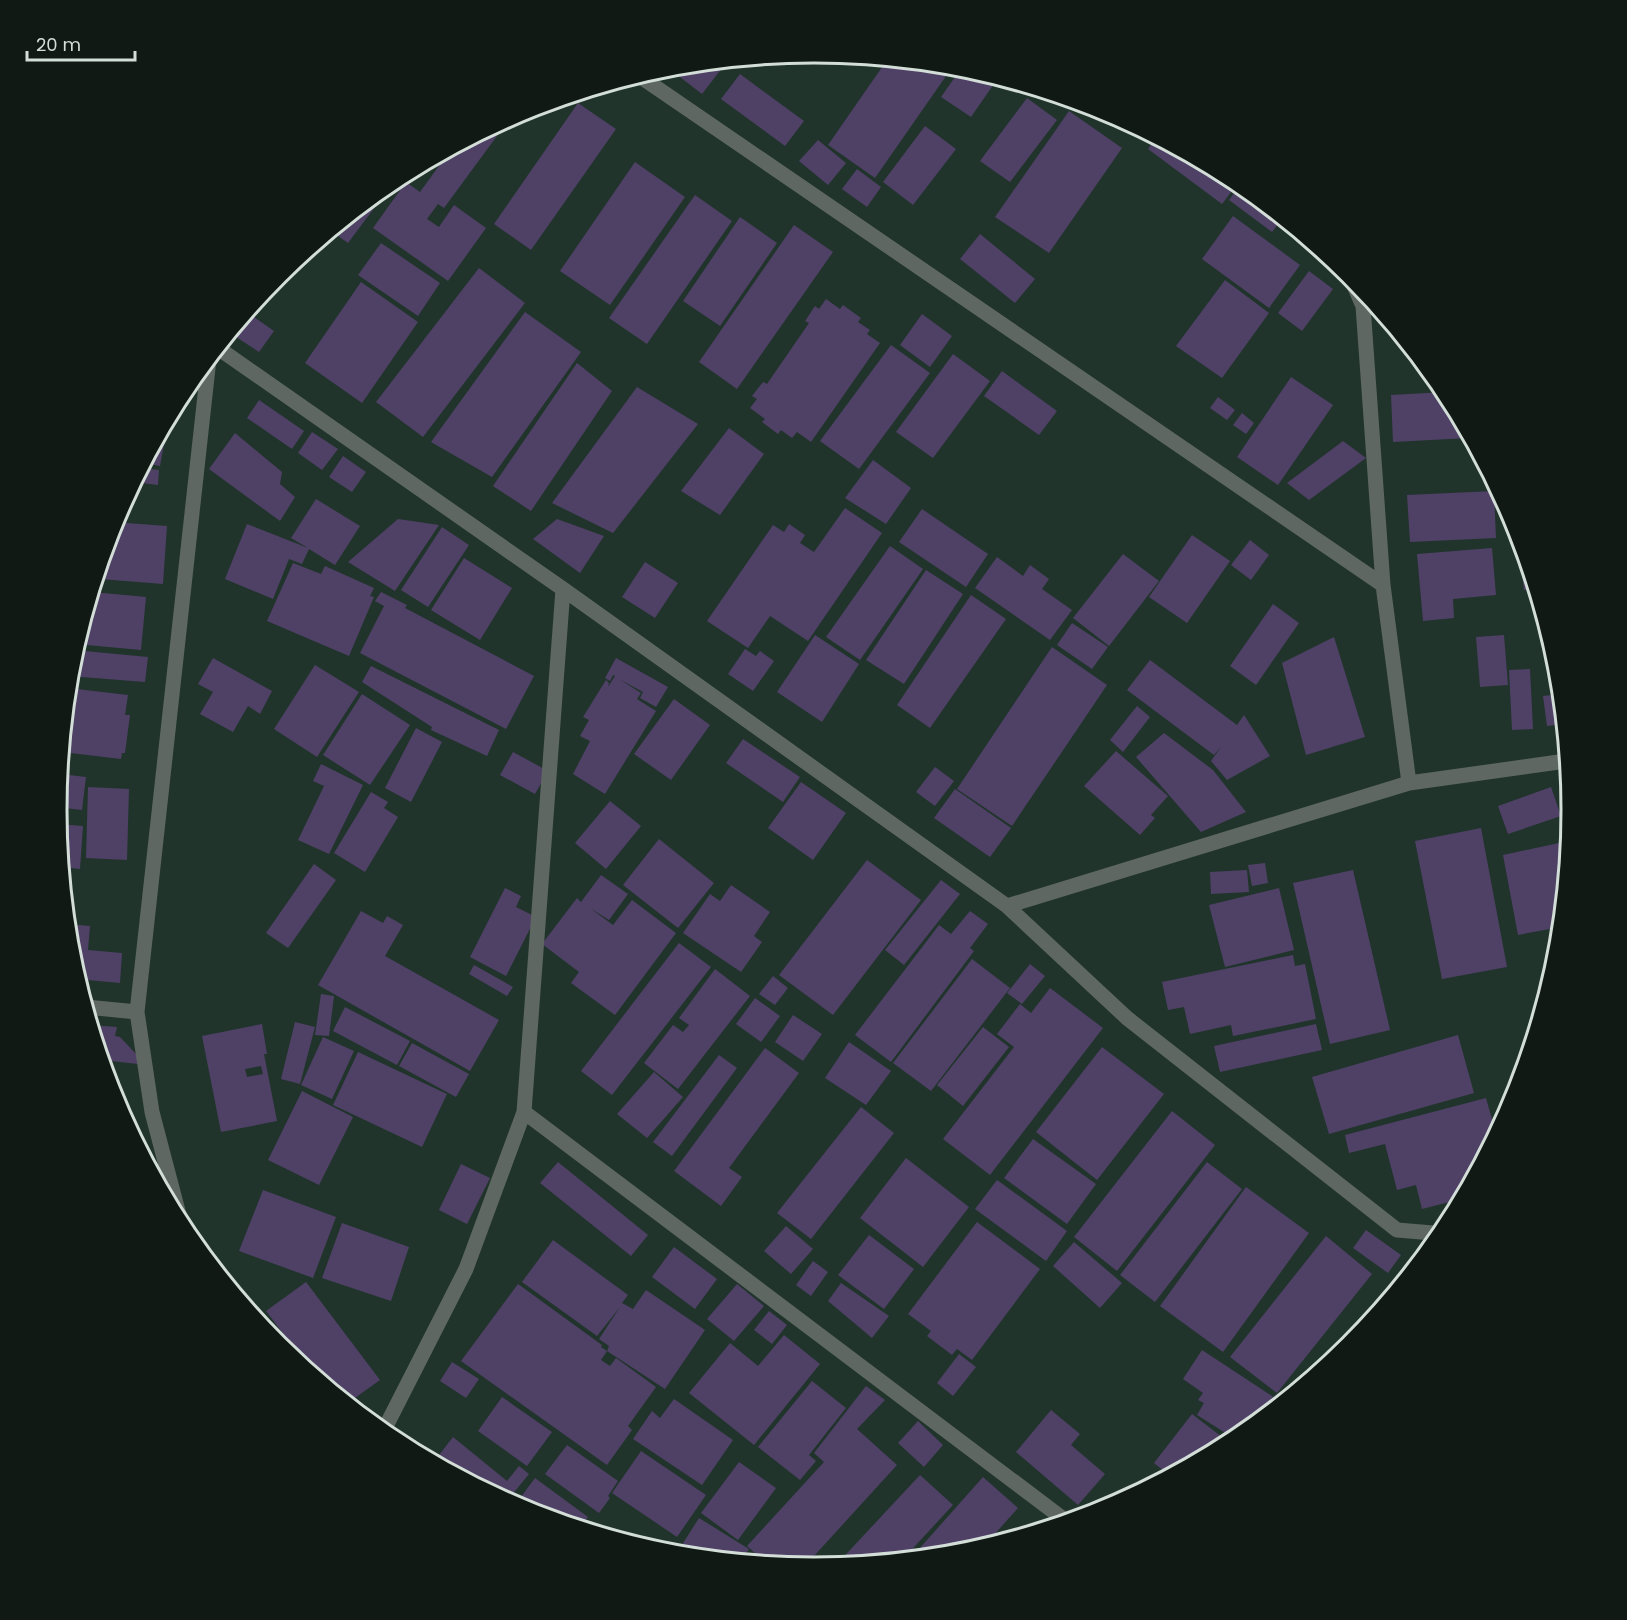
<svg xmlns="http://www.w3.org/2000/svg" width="1627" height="1620" viewBox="0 0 1627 1620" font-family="Poppins,sans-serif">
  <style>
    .building { fill: #4f4066; fill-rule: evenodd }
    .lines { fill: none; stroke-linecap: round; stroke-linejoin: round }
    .minor { stroke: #5e6762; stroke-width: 15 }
    .rim { fill: none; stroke: #d2ded7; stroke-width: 3 }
  </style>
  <rect width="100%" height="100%" fill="#20342b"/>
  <path class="building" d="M887,60L953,66L875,178L828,145Z
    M715,62L722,68L702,94L667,67Z
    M962,67L998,78L971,117L941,97Z
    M740,74L804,121L785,146L721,99Z
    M1027,98L1057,120L1010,182L980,161Z
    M578,103L616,129L531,250L494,224Z
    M1069,111L1122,148L1049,253L995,217Z
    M511,117L444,208L438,204L427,219L439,227L454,205L486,228L448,281L373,228L406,182L420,192L452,148Z
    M925,126L956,149L913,205L883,182Z
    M1156,138L1238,183L1222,204L1148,149Z
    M818,140L846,163L828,185L799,161Z
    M635,162L685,197L610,305L560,271Z
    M857,169L881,187L867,207L842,189Z
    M404,174L392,191L385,187L393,180Z
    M1240,185L1282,219L1272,232L1229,200Z
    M379,191L384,195L348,243L331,231Z
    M695,195L732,221L647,344L609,318Z
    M1233,216L1300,265L1269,308L1202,259Z
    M740,217L777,243L720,326L683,301Z
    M794,225L833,252L737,389L699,362Z
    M980,234L1035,279L1015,303L960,259Z
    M381,243L440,283L418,316L358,275Z
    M479,268L525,303L423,437L376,402Z
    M1309,271L1333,289L1302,331L1278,313Z
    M1225,280L1269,313L1222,378L1176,346Z
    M361,282L418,322L362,403L305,363Z
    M826,299L840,309L843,305L861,318L858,322L870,330L867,334L880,343L811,442L797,432L792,438L781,430L778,434L762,422L765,419L750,408L757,399L752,396L763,382L767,384L809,323L805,321L815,306L819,309Z
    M247,312L274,331L259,352L230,333Z
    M525,312L581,352L492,477L431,442Z
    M922,314L952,336L930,367L900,345Z
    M891,345L930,373L859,469L820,441Z
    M953,354L990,381L933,458L896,432Z
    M577,363L612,391L531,511L493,486Z
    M1002,371L1057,411L1039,435L984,396Z
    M1291,377L1333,405L1278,485L1237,457Z
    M637,387L698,424L613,533L552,503Z
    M1445,392L1469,438L1393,442L1391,395Z
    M1218,397L1235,410L1227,420L1210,408Z
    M259,400L304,431L292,449L247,418Z
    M1242,413L1254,423L1246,434L1233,425Z
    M169,417L160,466L144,463L147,458Z
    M729,428L764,454L720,515L681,491Z
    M312,432L338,449L322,470L298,453Z
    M235,433L282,472L280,484L295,497L280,521L209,469Z
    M1343,441L1366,458L1309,500L1287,483Z
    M343,456L366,472L352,492L329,477Z
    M873,460L911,488L886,524L845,498Z
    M142,468L159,470L158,485L134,482Z
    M1494,491L1496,538L1410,542L1407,495Z
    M316,499L360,526L335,565L309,549L302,564L289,559L273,599L225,579L247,524L308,548L291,538Z
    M845,508L882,533L808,641L770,616L748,648L707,621L773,525L784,532L789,524L805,535L800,543L814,552Z
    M922,509L988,554L966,587L899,542Z
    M398,519L439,525L395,591L348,562Z
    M557,519L604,536L580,573L533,539Z
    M113,522L167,526L163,584L100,579L102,559Z
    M442,527L469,545L428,607L401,590Z
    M1192,535L1230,561L1187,623L1149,597Z
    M1250,540L1269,555L1251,580L1231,565Z
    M1518,540H1519L1534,589L1524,590Z
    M890,546L923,569L860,660L826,637Z
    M1492,548L1496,595L1453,599L1454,618L1423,621L1417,554Z
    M1123,554L1159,581L1109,646L1073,618Z
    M997,557L1023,576L1030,565L1049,579L1042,589L1072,610L1050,640L975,588Z
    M464,558L512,588L480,640L431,610Z
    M645,562L678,583L655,618L622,597Z
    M293,563L321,574L325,566L374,588L370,596L374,597L349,656L267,621Z
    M926,570L963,594L904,684L866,660Z
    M92,592L146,597L141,650L76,644Z
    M381,592L407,605L405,608L534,676L506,729L360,653L384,606L375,601Z
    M971,595L1006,619L930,728L897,705Z
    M1273,604L1299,623L1256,685L1230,666Z
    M1072,623L1108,647L1092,669L1057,645Z
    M815,635L859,664L822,722L777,692Z
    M1504,635L1508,685L1480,687L1476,637Z
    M1334,637L1365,737L1306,755L1282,663Z
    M1052,647L1107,685L1012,826L957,789Z
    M745,649L756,656L760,651L774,661L753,691L728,674Z
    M74,650L148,657L145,682L69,676L71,662Z
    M213,658L272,691L260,714L248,706L233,732L200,714L213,692L198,684Z
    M616,658L668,687L656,707L640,698L643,692L619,679L641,693L637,699L656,711L605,794L573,774L590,741L580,736L589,720L583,717L606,680L609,683L608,687L615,676L613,675L610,681L605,678Z
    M1150,660L1237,725L1244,715L1270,756L1227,780L1211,761L1221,747L1214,755L1127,690Z
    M315,665L359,692L317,757L274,729Z
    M371,666L499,730L487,756L431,730L432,727L362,682Z
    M1530,669L1533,729L1512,730L1509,670Z
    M68,688L128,695L125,715H130L125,753H122L121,759L62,752Z
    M362,694L410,725L370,785L323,755Z
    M1560,694L1563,724L1547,726L1543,696Z
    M674,699L710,725L671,780L634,754Z
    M1137,706L1150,717L1123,752L1110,740Z
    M416,728L442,742L411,802L385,788Z
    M1164,733L1213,770L1246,812L1201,832L1136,757Z
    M743,739L800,777L783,802L726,763Z
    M1116,751L1168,796L1151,815L1155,818L1140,835L1084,786Z
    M513,752L548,771L535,794L500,775Z
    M321,764L363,785L329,854L298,840L324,786L313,781Z
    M935,767L954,781L935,806L916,792Z
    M60,774L86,777L82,810L56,807Z
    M801,782L846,813L813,860L768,828Z
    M88,787L129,789L127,860L86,858Z
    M1551,787L1561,816L1508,834L1498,806Z
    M955,789L1011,828L990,857L934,818Z
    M371,792L388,802L384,808L398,817L365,872L334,853Z
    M610,801L641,826L606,869L575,843Z
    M57,824L83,826L80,869L62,867Z
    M1481,828L1507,967L1442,979L1415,841Z
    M659,839L714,883L678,928L623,885Z
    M1559,843L1565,872L1561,912L1552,914L1555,928L1518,935L1503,855Z
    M867,860L921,900L833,1015L779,975Z
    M1265,863L1268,883L1252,886L1248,865Z
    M314,864L336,880L288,948L266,933Z
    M1247,870L1249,892L1211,894L1210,872Z
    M1353,870L1390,1030L1330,1044L1293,883Z
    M601,875L628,894L609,920L590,908L613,925L632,900L676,933L615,1015L571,983L579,972L542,944L577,898L581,902Z
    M941,880L960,894L904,965L885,950Z
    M731,885L770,912L754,936L762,942L741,972L683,933L710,894L720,901Z
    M505,888L521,896L516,907L536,917L506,976L470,957Z
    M1279,888L1294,950L1225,967L1209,905Z
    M361,911L383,923L387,916L403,925L385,956L499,1020L470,1071L318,985Z
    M970,911L988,924L970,948L974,951L891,1062L855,1035L939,925L951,934Z
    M67,924L90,926L88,950L122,953L120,983L77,979L70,957Z
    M679,943L711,967L612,1095L581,1071Z
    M1293,955L1295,966L1305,964L1316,1019L1233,1036L1231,1025L1190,1034L1184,1007L1168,1010L1162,982Z
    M972,959L1010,988L931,1091L893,1063Z
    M1030,964L1045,976L1022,1004L1007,993Z
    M474,965L513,987L507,996L469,974Z
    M715,969L750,996L678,1089L644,1063L673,1025L683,1032L689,1025L679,1018Z
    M773,976L788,988L775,1005L759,994Z
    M1050,988L1103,1028L990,1175L943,1139L1014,1047L997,1034L1020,1004L1031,1013Z
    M321,994L334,996L329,1036L315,1035Z
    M755,998L780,1016L761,1042L736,1024Z
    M345,1007L410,1041L397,1065L333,1031Z
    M793,1015L822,1034L803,1061L775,1042Z
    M295,1022L315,1027L300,1084L281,1079Z
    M262,1024L267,1054H264L277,1121L221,1132L202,1036ZM261,1066L263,1074L247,1077L245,1069Z
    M1316,1024L1322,1050L1220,1072L1214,1046Z
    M91,1025L117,1027L115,1036L120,1037L138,1056V1064L102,1060Z
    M983,1027L1009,1047L963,1106L937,1085Z
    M1458,1035L1474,1093L1329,1134L1312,1077Z
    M323,1037L354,1051L332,1099L301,1085Z
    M849,1042L891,1071L866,1105L825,1078Z
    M412,1043L469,1074L456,1097L399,1066Z
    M1102,1047L1164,1094L1097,1180L1036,1132Z
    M765,1048L799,1073L729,1168L742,1177L721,1206L674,1171Z
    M358,1052L447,1094L422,1147L333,1105Z
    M719,1055L737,1068L672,1156L653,1142Z
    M654,1072L683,1097L647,1138L617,1114Z
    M302,1091L353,1117L319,1185L268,1160Z
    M1486,1098L1496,1133L1461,1199L1422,1209L1416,1185L1397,1190L1385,1144L1349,1153L1345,1135Z
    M861,1107L894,1133L811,1239L777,1213Z
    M1172,1111L1215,1145L1117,1271L1074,1237Z
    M1033,1139L1096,1184L1067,1224L1004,1178Z
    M906,1158L969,1207L923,1267L860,1218Z
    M558,1162L648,1235L631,1256L540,1183Z
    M1207,1162L1242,1189L1155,1302L1120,1275Z
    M461,1164L490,1178L467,1224L439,1210Z
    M997,1180L1067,1231L1046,1261L975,1209Z
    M1246,1187L1309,1233L1223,1352L1160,1306Z
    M263,1190L336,1217L313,1278L239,1251Z
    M977,1222L1040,1269L972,1360L957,1349L952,1355L927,1336L931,1331L908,1314Z
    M342,1223L409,1247L391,1301L322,1278Z
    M786,1226L813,1249L791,1274L764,1251Z
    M1366,1230L1401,1255L1388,1273L1353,1248Z
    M869,1235L914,1269L884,1309L838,1275Z
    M1326,1236L1372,1274L1277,1393L1230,1357Z
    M553,1240L628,1295L622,1303L633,1309L646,1290L705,1330L665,1389L607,1351L609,1346L599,1339L620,1307L597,1336L522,1282Z
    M1074,1242L1122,1283L1100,1308L1053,1266Z
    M674,1247L717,1279L695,1309L652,1277Z
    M813,1261L828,1272L811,1296L796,1285Z
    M306,1282L380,1380L348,1403L316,1377L266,1311Z
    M841,1283L889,1316L872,1338L828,1301Z
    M518,1284L602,1345L601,1347L607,1351L601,1360L610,1366L616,1358L656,1387L628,1426L632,1430L607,1465L461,1361Z
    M737,1284L764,1306L734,1341L707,1319Z
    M769,1311L787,1325L772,1344L754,1330Z
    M784,1335L820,1364L754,1445L689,1393L730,1343L758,1366Z
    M1202,1350L1281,1402L1235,1439L1197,1415L1204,1403L1198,1400L1203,1393L1183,1379Z
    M959,1354L976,1367L953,1396L937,1383Z
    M452,1362L479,1379L466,1398L440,1381Z
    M812,1381L846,1408L809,1455L816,1461L800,1480L758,1447Z
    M866,1386L885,1400L857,1429L897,1465L804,1567L766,1563L747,1546L824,1462L814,1453Z
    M502,1397L552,1432L527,1466L478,1431Z
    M674,1399L733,1440L702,1485L633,1439L652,1411L660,1418Z
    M1051,1410L1080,1434L1071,1445L1105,1474L1078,1505L1016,1452Z
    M1192,1414L1222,1437L1210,1453L1169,1475L1154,1463Z
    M918,1421L943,1445L924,1467L898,1443Z
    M453,1437L507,1481L519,1466L529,1474L507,1501L451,1471L436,1459Z
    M567,1445L618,1481L608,1496L610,1498L599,1513L545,1474Z
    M641,1451L706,1495L677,1537L612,1493Z
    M739,1462L776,1488L738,1540L701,1513Z
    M920,1475L953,1505L903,1559L836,1565Z
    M983,1477L1018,1508L984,1546L961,1553L911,1558Z
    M535,1478L588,1517L580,1527L523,1510L515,1505Z
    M699,1518L749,1549L741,1560L692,1555L680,1548Z
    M1003,1530L1012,1538L990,1544Z"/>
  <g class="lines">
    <path class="minor" d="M638,75L1383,585
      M1349,274L1363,306L1383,585L1409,783
      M218,348L563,589L1007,906L1127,1018L1397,1230L1433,1233L1443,1231
      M1007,906L1409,783L1566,761
      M86,1007L137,1012
      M524,1112L1066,1521
      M183,1230L152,1112L137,1012L209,359
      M383,1432L466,1269L524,1112L563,589"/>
  </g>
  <path d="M0 0H1627V1620H0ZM67 810a747 747 0 1 1 1494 0a747 747 0 1 1-1494 0Z" fill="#111915" fill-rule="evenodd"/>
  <path class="rim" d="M67 810a747 747 0 1 1 1494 0a747 747 0 1 1-1494 0Z"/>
  <path d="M27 51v9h108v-9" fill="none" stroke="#d2ded7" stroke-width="3"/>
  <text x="36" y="51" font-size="18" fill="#d2ded7" stroke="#111915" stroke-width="4.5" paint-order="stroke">20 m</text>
</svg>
